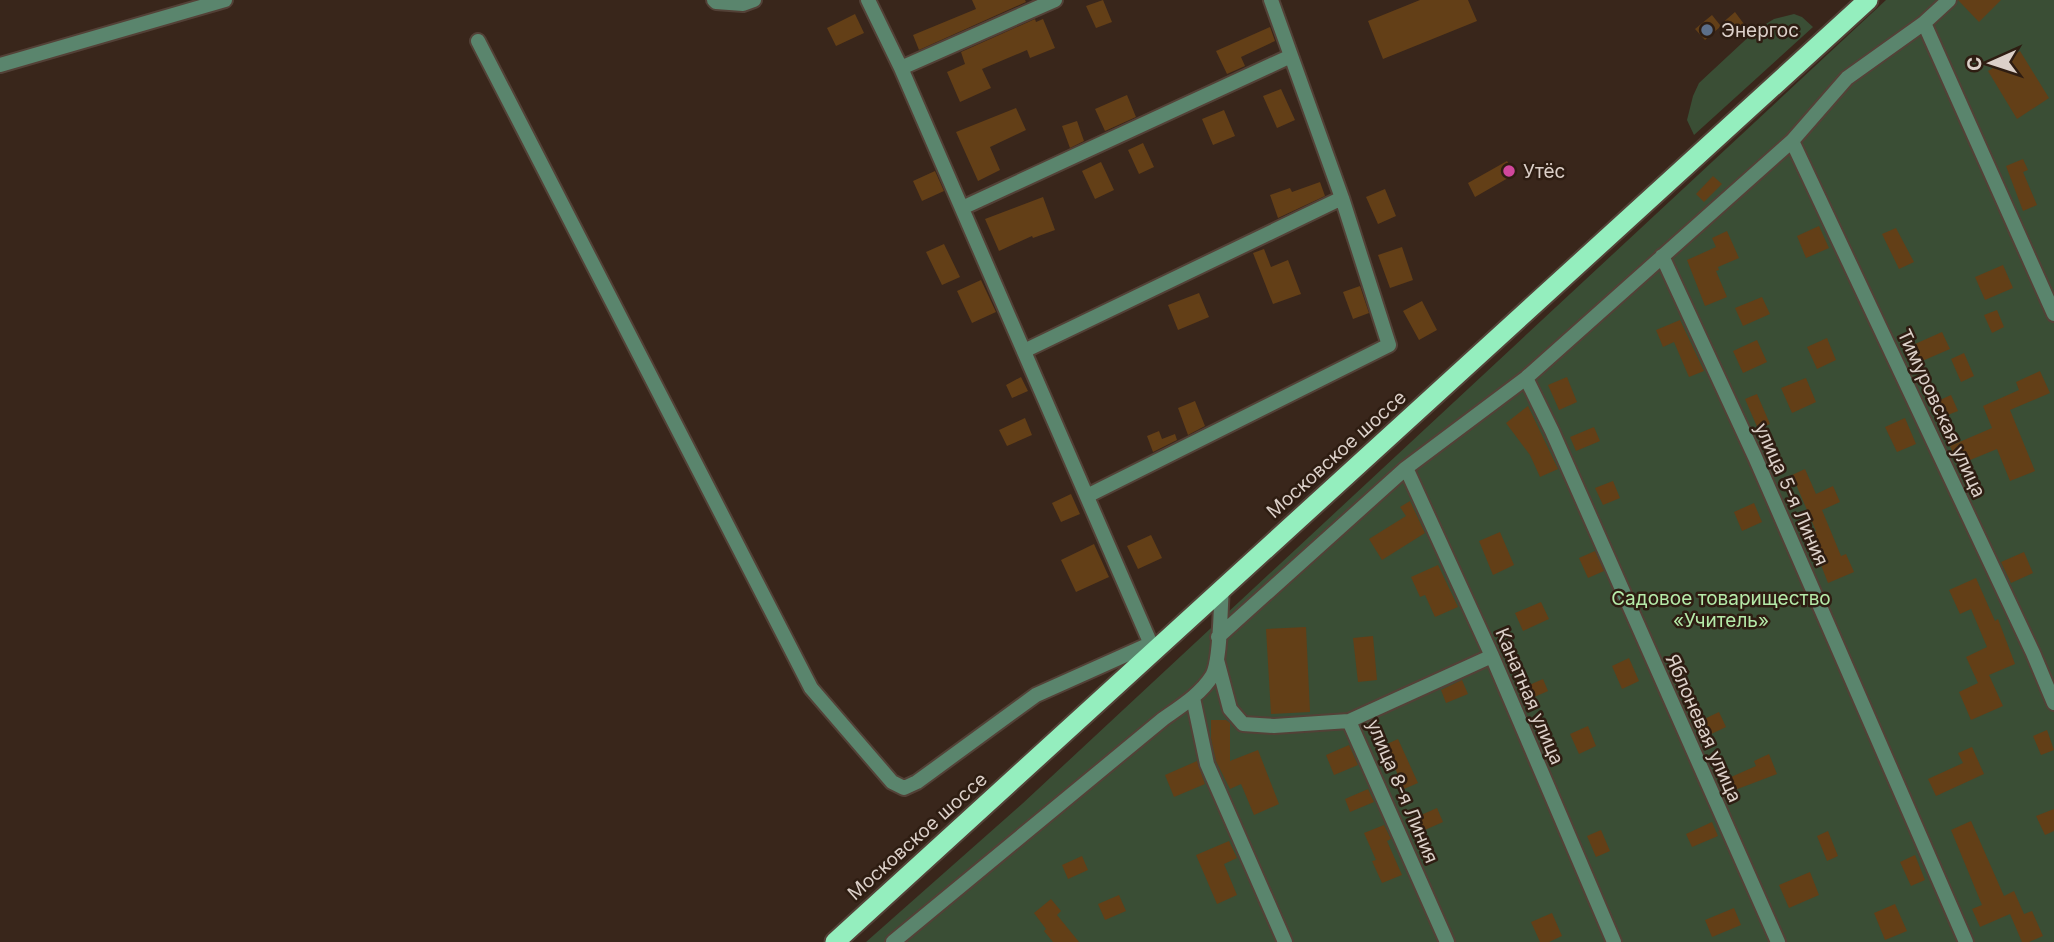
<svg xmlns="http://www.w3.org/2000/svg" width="2054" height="942" viewBox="0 0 2054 942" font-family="Inter,sans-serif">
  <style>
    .green { fill: #3a4e35 }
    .building { fill: #633f17 }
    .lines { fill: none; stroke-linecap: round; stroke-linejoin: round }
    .minor-casing { stroke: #534137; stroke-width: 18 }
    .trunk-casing { stroke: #534137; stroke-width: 23 }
    .minor { stroke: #5a856d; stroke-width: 14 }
    .trunk { stroke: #94eebe; stroke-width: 19 }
    .service-dot { fill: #5c6f8a; stroke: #2e1d12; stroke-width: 2.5 }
    .hotel-dot { fill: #d1479c; stroke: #2e1d12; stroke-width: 2.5 }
    .labels { text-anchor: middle; stroke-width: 5; stroke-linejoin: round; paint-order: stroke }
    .poi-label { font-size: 19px; fill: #dcd0c9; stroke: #2e1d12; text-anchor: start }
    .street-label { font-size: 19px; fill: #dcd0c9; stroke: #2e1d12 }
    .park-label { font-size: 19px; fill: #b5eaa9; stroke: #2e1d12 }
  </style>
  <rect width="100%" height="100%" fill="#39261b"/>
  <path class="green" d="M1886,0H2054V942H866L1022,804Z
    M1794,14L1802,17L1813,27L1694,135L1687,120L1693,96L1699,83L1756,30L1774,19Z"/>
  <path class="building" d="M972,0H1025L1026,2L919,50L913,35L976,9Z
    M1103,0L1112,22L1096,28L1086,6Z
    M1420,0H1468L1477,21L1383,59L1368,21Z
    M1958,0H2001L1979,22Z
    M1735,12L1744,24L1729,37L1720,27L1705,40L1695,29L1712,15L1720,25Z
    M855,14L864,33L836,46L827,28Z
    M1035,19L1036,22L1043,19L1055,48L1030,58L1027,50L982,69L991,88L960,102L947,72L965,64L961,52Z
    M1270,27L1275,41L1241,57L1245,66L1227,74L1216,51Z
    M2020,51L2049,98L2017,119L1988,71Z
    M1281,89L1295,120L1277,128L1263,96Z
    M1127,95L1136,117L1105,131L1095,109Z
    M1016,108L1026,130L990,147L1000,170L978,181L956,132Z
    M1224,110L1235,136L1213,145L1202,119Z
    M1077,121L1084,141L1070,148L1062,126Z
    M1143,143L1154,167L1139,174L1128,150Z
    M2023,159L2028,170L2023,172L2037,205L2023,211L2006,166Z
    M1507,161L1515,174L1475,197L1468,183Z
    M1101,162L1114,190L1095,199L1082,171Z
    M935,171L944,191L922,201L913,181Z
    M1713,176L1722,184L1704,202L1696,194Z
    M1320,182L1325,196L1278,218L1270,195L1290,188L1292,192Z
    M1385,189L1396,216L1378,224L1366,197Z
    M1043,197L1055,230L1033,238L1032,236L999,251L985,219Z
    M1819,226L1829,248L1806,258L1797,236Z
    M1896,228L1914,262L1899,269L1882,234Z
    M1727,231L1739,258L1718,267L1719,270L1716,271L1727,297L1705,306L1687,260L1716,247L1712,238Z
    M944,244L960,277L942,285L926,252Z
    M1402,247L1413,280L1390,288L1378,255Z
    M1264,249L1271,267L1288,260L1301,294L1273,304L1253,253Z
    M2003,265L2013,288L1985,300L1975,277Z
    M981,280L996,312L972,323L957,291Z
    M1360,286L1369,313L1353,319L1343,292Z
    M1199,293L1209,317L1178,330L1168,305Z
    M1762,297L1770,314L1743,326L1735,308Z
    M1422,301L1437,330L1419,340L1403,311Z
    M1997,310L2004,327L1992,333L1984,315Z
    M1680,320L1704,371L1689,377L1674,342L1663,347L1656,330Z
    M1942,332L1950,349L1913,365L1906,348Z
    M1827,338L1836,360L1817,369L1807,347Z
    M1757,340L1767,362L1743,373L1733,351Z
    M1964,353L1974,376L1961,382L1951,359Z
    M2040,371L2050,393L2010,410L2035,471L2010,481L1997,449L1958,465L1950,446L1992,428L1983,406L2019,390L2016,382Z
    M1021,377L1028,391L1012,398L1006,385Z
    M1567,377L1577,402L1559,410L1548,385Z
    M1806,378L1816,402L1792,413L1781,388Z
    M1757,394L1770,424L1758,429L1745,399Z
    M1951,395L1958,411L1937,419L1931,404Z
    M1195,401L1205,426L1188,435L1178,408Z
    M1528,406L1558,469L1540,477L1530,455L1506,423Z
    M1025,418L1032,435L1007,446L999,430Z
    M1905,418L1916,444L1897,452L1885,427Z
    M1594,427L1600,441L1576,451L1570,437Z
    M1159,431L1162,439L1175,434L1177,440L1153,452L1147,436Z
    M1805,469L1816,494L1833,486L1840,502L1822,510L1841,556L1846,554L1854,572L1828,583L1809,534L1816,531L1792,475Z
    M1613,481L1620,498L1603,505L1595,488Z
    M1071,494L1080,514L1061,522L1052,503Z
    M1410,501L1425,533L1382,560L1369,539L1406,516L1400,507Z
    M1754,503L1762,522L1742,531L1734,512Z
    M1500,532L1514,565L1493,575L1479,541Z
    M1151,535L1162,558L1138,569L1127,546Z
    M1094,544L1109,577L1076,592L1061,560Z
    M1595,551L1604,571L1588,578L1579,558Z
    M2024,552L2033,573L2011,583L2001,562Z
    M1438,565L1458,607L1435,617L1425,595L1420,597L1411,577Z
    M1976,578L1995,621L1998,619L2015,664L1989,675L2003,706L1971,720L1959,692L1978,683L1966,657L1987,647L1971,609L1960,614L1949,590Z
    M1541,602L1549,619L1523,631L1515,613Z
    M1306,627L1310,712L1271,714L1266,629Z
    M1373,636L1377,680L1358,682L1353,638Z
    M1629,658L1639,681L1622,689L1612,666Z
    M1543,679L1548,691L1523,702L1518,690Z
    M1462,680L1468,694L1446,703L1441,690Z
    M1719,712L1726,727L1707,736L1700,721Z
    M1211,720H1226L1230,723V761L1258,750L1279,804L1254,815L1241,784L1230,789L1216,761L1211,738Z
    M1588,726L1596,746L1579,754L1570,734Z
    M2047,730L2054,750L2041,755L2033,736Z
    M1398,739L1418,783L1404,789L1391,759L1384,762L1378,748Z
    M1349,745L1358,765L1334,775L1326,755Z
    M1972,747L1984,774L1936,796L1928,779L1963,763L1958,753Z
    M1769,754L1777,774L1727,793L1722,781L1756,766L1754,761Z
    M1197,761L1205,784L1174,797L1165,775Z
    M1368,789L1374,802L1350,812L1345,799Z
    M1437,808L1443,822L1418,833L1412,819Z
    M2054,809V831L2045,835L2036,816Z
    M1971,821L2004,896L2014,891L2024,914L2032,911L2043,936L2029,942H2022L2010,914L1980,927L1972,909L1982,905L1951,830Z
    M1712,822L1718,836L1692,847L1686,834Z
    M1384,825L1391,839L1387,841L1402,875L1382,883L1372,861L1376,860L1364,833Z
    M1601,830L1610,851L1596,857L1587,836Z
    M1828,831L1838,856L1827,861L1817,836Z
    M1229,841L1237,858L1224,864L1237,895L1217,904L1196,855Z
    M1915,855L1925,880L1911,886L1900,862Z
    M1082,856L1088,870L1068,879L1062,865Z
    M1810,872L1819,895L1789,908L1779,885Z
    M1119,895L1126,911L1105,920L1098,904Z
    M1051,899L1061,911L1057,915L1079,942H1053L1044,931L1046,929L1034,913Z
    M1895,904L1907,931L1885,940L1874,913Z
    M1734,908L1741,925L1712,937L1705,920Z
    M1552,913L1562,936L1549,942H1540L1531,922Z"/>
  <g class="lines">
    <defs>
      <path id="minor" d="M714,0L716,2L743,4L754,0
        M868,0L901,68L1153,649
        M1924,23L2054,314
        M478,41L811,688L892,782L904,788L917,782L1036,695L1150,644
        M0,65L225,0
        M901,68L1055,0
        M1792,141L2033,653L2054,703
        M962,208L1291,56
        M1662,256L1755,457L1966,942
        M1024,351L1342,198
        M1526,378L1552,431L1778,942
        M1406,468L1492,656L1614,942
        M1087,496L1389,345L1342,198L1271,0
        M1218,637L1406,468L1526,378L1792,141L1847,78L1924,23L1949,0
        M1217,660L1230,709L1243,724L1274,726L1349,721
        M1193,698L1207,764L1285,942
        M893,942L1163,719C1180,707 1201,694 1212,676C1221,662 1220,608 1222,589
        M1447,942L1349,721L1492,656"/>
      <path id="trunk" d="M835,942L1868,0"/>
    </defs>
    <use href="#minor" class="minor-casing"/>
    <use href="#trunk" class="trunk-casing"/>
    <use href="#minor" class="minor"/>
    <use href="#trunk" class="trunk"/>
  </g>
  <circle class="service-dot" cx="1707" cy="30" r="7"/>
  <circle class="hotel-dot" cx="1509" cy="171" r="7"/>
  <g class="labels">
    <g class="poi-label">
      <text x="1721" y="37">Энергос</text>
      <text x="1523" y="178">Утёс</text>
    </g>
    <g class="street-label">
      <text transform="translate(1942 413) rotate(65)" y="7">Тимуровская улица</text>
      <text transform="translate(1336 454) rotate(-42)" y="7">Московское шоссе</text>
      <text transform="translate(1792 494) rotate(66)" y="7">улица 5-я Линия</text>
      <text transform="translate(1530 696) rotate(67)" y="7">Канатная улица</text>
      <text transform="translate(1704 728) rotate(66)" y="7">Яблоневая улица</text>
      <text transform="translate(1403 791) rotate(67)" y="7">улица 8-я Линия</text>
      <text transform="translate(917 836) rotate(-42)" y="7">Московское шоссе</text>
    </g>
    <g class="park-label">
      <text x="1721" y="605">Садовое товарищество<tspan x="1721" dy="22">«Учитель»</tspan></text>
    </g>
  </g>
  <g transform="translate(1991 63) rotate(267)" stroke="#2e1d12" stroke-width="5" paint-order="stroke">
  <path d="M0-5L12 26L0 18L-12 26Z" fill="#dcd0c9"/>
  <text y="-10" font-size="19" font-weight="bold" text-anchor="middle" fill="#dcd0c9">С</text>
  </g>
</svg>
